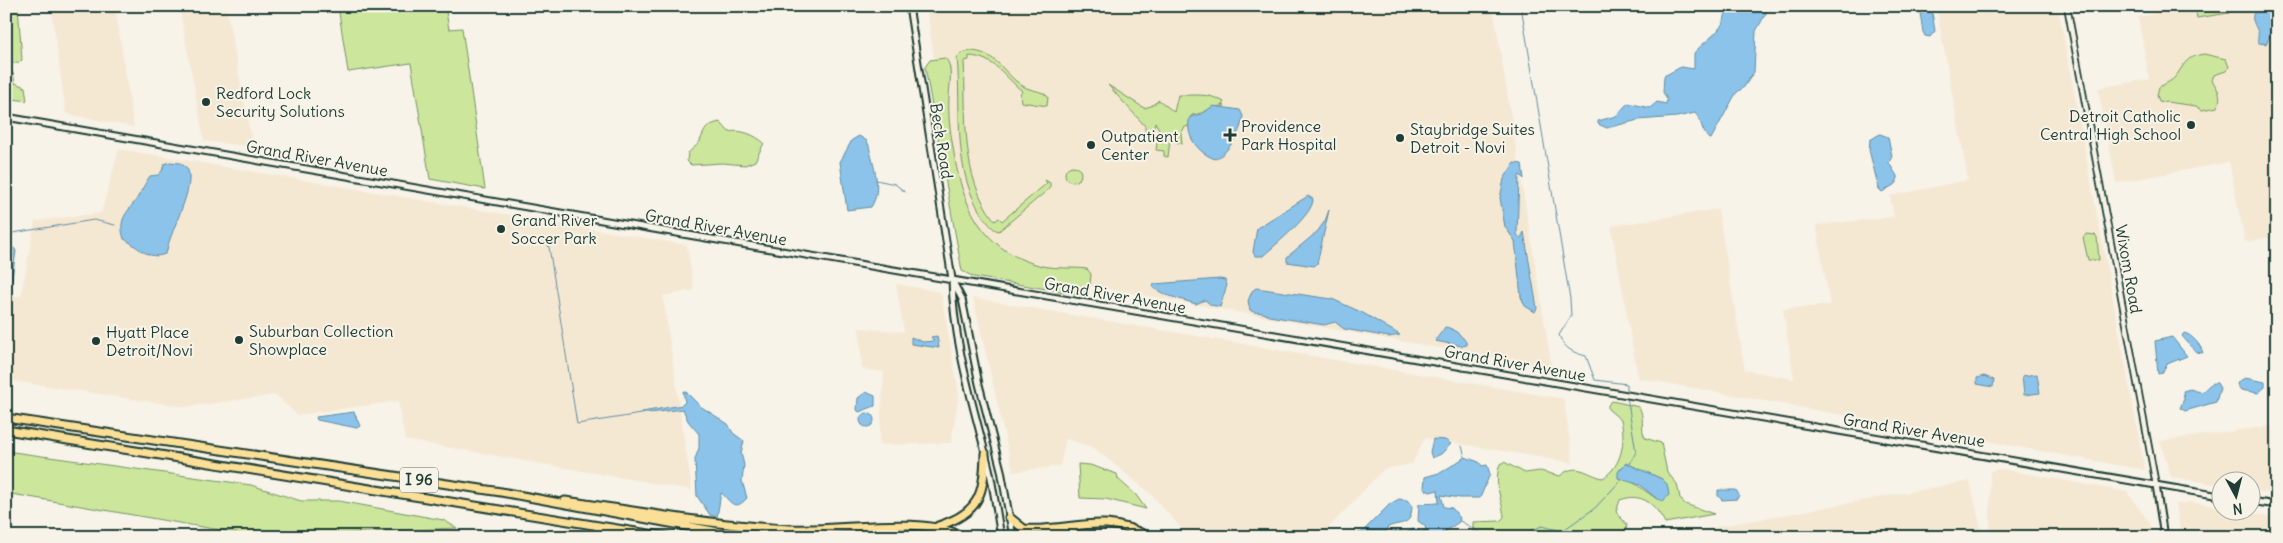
<svg xmlns="http://www.w3.org/2000/svg" width="2283" height="543" viewBox="0 0 2283 543" font-family="Delius,sans-serif">
  <style>
    .built { fill: #f5e8d3 }
    .green { fill: #cce69c; stroke: #769268; fill-rule: evenodd }
    .water { fill: #8cc3ea; stroke: #608da1 }
    .lines { fill: none; stroke-linecap: round; stroke-linejoin: round }
    .stream { stroke: #608da1; stroke-width: 1 }
    .tertiary-casing { stroke: #1f3d34; stroke-width: 8 }
    .secondary-casing { stroke: #1f3d34; stroke-width: 9 }
    .motorway-casing { stroke: #1f3d34; stroke-width: 11 }
    .tertiary { stroke: #f7f3e8; stroke-width: 4.5 }
    .secondary { stroke: #f7f3e8; stroke-width: 5 }
    .motorway { stroke: #fbdf96; stroke-width: 7 }
    .poi-dot { fill: #1f3d34; stroke: #f7f3e8; stroke-width: 2 }
    .labels { text-anchor: middle; stroke-width: 4; stroke-linejoin: round; paint-order: stroke }
    .shield { fill: #f7f3e8; stroke: #60746a; stroke-width: 1 }
    .shield-label { font-size: 15px; font-weight: bold; fill: #1f3d34 }
    .poi-label { font-size: 16px; fill: #1f3d34; stroke: #f7f3e8; text-anchor: start }
    .street-label { font-size: 16px; fill: #1f3d34; stroke: #f7f3e8 }
  </style>
  <rect width="100%" height="100%" fill="#f7f3e8"/>
  <filter id="ink" filterUnits="userSpaceOnUse"><feTurbulence type="fractalNoise" baseFrequency=".02" numOctaves="2"/><feDisplacementMap in="SourceGraphic" scale="10" xChannelSelector="R" yChannelSelector="G"/><feConvolveMatrix kernelMatrix="1 2 1 2 8 2 1 2 1" color-interpolation-filters="sRGB"/></filter>
  <g filter="url(#ink)">
    <path class="built" d="M51,6H115L134,127L66,114Z
      M179,6H226L253,147L204,141Z
      M926,6H1493L1552,368L966,264Z
      M1936,6H2058L2145,470L1638,378L1611,226L1718,209L1745,370L1794,379L1783,309L1830,305L1816,225L1894,217L1890,196L1968,180Z
      M2165,6H2277V236L2245,242L2229,162L2116,183L2098,88L2149,79L2138,17L2165,12Z
      M119,149L687,245L694,290L663,296L692,490L405,440L398,401L297,415L276,395L186,407L12,381L11,389L6,388V297L21,296L35,221L101,213Z
      M896,284L941,292L959,394L951,443L879,445L884,372L862,369L859,328L904,332Z
      M973,298L1564,399L1573,463L1425,438L1412,464L1384,469L1320,537H1189L1151,494L1094,448L1066,439L1060,466L1013,472Z
      M2277,425V495L2251,490L2250,480H2220V485L2171,477L2160,441Z
      M2002,469L2127,492L2150,523L2153,537H2044L2041,530L1990,535V471Z
      M1970,481L1983,537H1661Z
      M2191,502L2220,507V510L2239,511L2277,517V537H2181L2176,504Z"/>
    <path class="green" d="M6,6H18L22,60L17,63H10V71L13,73L15,83L25,87L27,101L6,98Z
      M338,6H445L449,29L462,28L485,189L430,179L411,63L348,72Z
      M2195,6H2228L2229,13L2197,18Z
      M971,51C997,52 1003,74 1023,86C1030,91 1043,90 1048,97L1047,106L1021,102L1020,94L1022,91C1005,77 994,57 969,56V60L964,61C967,114 959,176 995,221L999,218L1002,221L1047,183L1045,180L1050,183V188L999,231C993,230 989,224 985,219C951,174 962,110 957,57L961,53Z
      M2204,54L2226,59L2229,67L2226,71L2214,75L2212,80C2218,90 2223,96 2217,107L2202,110L2196,106L2159,101L2157,95L2159,87C2165,84 2172,81 2176,76C2186,62 2186,57 2204,54Z
      M945,58C954,65 949,87 949,98C948,115 950,130 953,147C961,203 981,251 1042,266C1057,269 1072,267 1087,269L1091,274L1090,285L1083,293L1077,294L974,277L962,271L925,67L930,60Z
      M1108,85L1144,108L1151,106L1159,100L1174,112L1178,95C1196,96 1207,92 1224,102L1222,105L1225,106C1212,105 1205,114 1192,115L1189,126L1185,127L1181,133L1182,144L1170,140L1168,157L1164,156V151L1156,150L1159,129L1155,122L1151,142L1145,141V126Z
      M720,122L729,132C741,129 755,135 764,143L755,161L745,165L722,163L691,165L687,161L688,153C692,149 698,145 700,141C705,129 706,125 720,122Z
      M1065 174a8 8 0 1 1 16 0a8 8 0 1 1-16 0Z
      M2087,234L2095,235L2097,237L2099,260H2088L2083,237Z
      M1612,401L1639,407C1645,417 1640,428 1645,438L1661,443L1667,472L1677,484L1680,498L1685,504L1714,514L1665,523C1655,504 1642,492 1620,500L1616,512L1627,525L1626,530C1578,543 1524,537 1473,537V522L1500,521L1504,517C1502,498 1493,484 1500,464L1504,462L1525,473L1540,471L1560,476C1577,461 1587,475 1603,478C1622,466 1626,441 1621,420L1608,409V405ZM1626,463L1662,479L1657,499L1618,472Z
      M6,451L251,485L301,501H339L443,520L457,528L260,537L6,493Z
      M1078,464L1090,465L1117,474L1118,479L1136,495L1146,509L1106,499L1080,498Z"/>
    <path class="water" d="M1726,6H1770L1756,31L1754,72L1744,87L1736,93L1711,139H1709C1701,131 1702,120 1695,113L1677,117L1638,120L1607,128L1598,124V121L1616,116L1628,103L1650,108L1657,102L1666,104L1667,100L1663,92L1664,76L1681,67L1694,69V53C1708,37 1727,31 1726,6Z
      M1919,6H1931L1935,31L1930,37L1925,36L1923,32Z
      M2258,6H2277V33L2271,34L2266,44L2259,43C2256,39 2259,36 2258,32C2253,20 2249,18 2258,6Z
      M1213,106L1240,110L1243,116C1242,130 1228,154 1215,159C1198,153 1184,135 1190,117L1202,114Z
      M1880,134L1888,137L1892,156L1889,163L1897,176V183L1882,192L1879,189L1869,150L1870,140Z
      M859,136L867,141L869,146C873,166 883,189 871,207L847,210L840,162L852,140Z
      M170,162L180,163L187,168C197,185 170,231 167,250L165,254C148,261 138,246 124,239C118,220 125,215 136,200C141,192 145,183 150,176L158,175L162,171L164,164Z
      M1514,163L1522,164L1524,179L1520,175L1519,176L1517,235L1521,238L1524,232L1537,308L1535,312L1525,306L1521,297L1515,241L1505,227L1500,198L1504,179Z
      M1308,196L1313,199C1314,214 1275,245 1263,256H1255L1253,252L1257,228Z
      M1329,210L1317,264L1314,266L1287,262V257L1317,232L1325,221Z
      M14,248L16,251L11,285L6,287V250Z
      M1220,279L1225,280L1227,285L1220,307L1211,305L1205,300L1196,304L1166,295L1153,288L1154,284Z
      M1256,288L1332,299L1363,313L1400,335L1389,337L1344,329L1335,322L1324,325L1269,316C1261,310 1256,315 1250,310L1248,301L1252,291Z
      M1445,327C1452,327 1466,338 1467,345L1462,346L1435,341Z
      M2184,333C2191,334 2201,345 2203,353L2196,352L2182,336Z
      M937,336L939,348L911,344V337L923,342L934,341L931,337Z
      M2172,337L2187,356L2167,364L2162,373L2158,374L2155,341Z
      M2037,374L2040,393L2024,395L2022,376Z
      M1984,376L1994,380L1993,387L1977,384V378Z
      M2245,378L2265,382V387L2258,393L2241,390L2237,385L2238,382Z
      M2213,383H2217L2220,388L2216,402L2185,411L2180,408L2184,399L2183,391L2190,389C2208,395 2200,390 2213,383Z
      M683,391L686,392L700,406L728,424L733,433L744,441L741,453L744,465L742,481L747,498C734,513 730,500 721,493L717,517L710,515L697,496L695,459L699,448V434L688,421L683,409L641,414L642,412L682,405L685,402Z
      M866,392L875,396V406L859,412L857,410L858,398Z
      M354,412L360,426L357,428L317,420L316,417Z
      M860 420a7 7 0 1 1 14 0a7 7 0 1 1-14 0Z
      M1433,439L1445,440L1451,444L1441,454L1432,458L1430,452Z
      M1465,457L1479,462L1482,466L1487,465L1490,474L1480,498H1460L1441,495L1444,507L1452,508L1460,518L1459,522L1437,537H1391L1394,531L1406,533L1413,529L1420,532L1426,531L1425,526L1418,521L1419,504L1439,503L1438,490L1430,492L1424,489L1425,477L1442,472Z
      M1626,463L1662,479L1667,484L1669,495L1663,501L1657,499L1640,485L1618,478V472Z
      M1718,490H1736L1739,495L1737,499L1722,500L1718,496Z
      M1399,499L1407,500L1412,506C1411,527 1403,521 1388,527L1384,537H1346L1362,532L1390,504Z"/>
    <g class="lines">
      <path class="stream" d="M1521,6L1570,299L1571,316L1559,335C1564,349 1574,353 1586,356L1595,380L1627,384V392
        M876,180L895,184L905,192
        M6,234L94,220L115,225
        M542,237L549,247L577,424L641,414
        M1627,396L1636,452L1630,464
        M1462,446L1465,457
        M1460,521L1481,533L1501,535L1522,534L1542,526L1562,531L1595,508L1622,479"/>
      <defs>
        <path id="tertiary" d="M2067,6L2156,485"/>
        <path id="secondary" d="M909,6L952,279C953,343 974,407 989,468C994,491 997,514 1001,537
          M6,117L665,231L2220,496
          M953,282L962,299L979,384L1001,470L1013,537
          M2156,485L2164,537
          M2250,501L2277,505"/>
        <path id="motorway" d="M6,418L501,492L746,537
          M6,430L667,537
          M565,501C638,511 718,526 791,529C841,532 921,514 963,537
          M1009,517L1024,529C1073,532 1100,511 1149,537
          M938,526C980,513 984,494 985,453
          M598,529L629,537
          M1054,537L1075,528"/>
      </defs>
      <use href="#tertiary" class="tertiary-casing"/>
      <use href="#secondary" class="secondary-casing"/>
      <use href="#motorway" class="motorway-casing"/>
      <use href="#tertiary" class="tertiary"/>
      <use href="#secondary" class="secondary"/>
      <use href="#motorway" class="motorway"/>
    </g>
  </g>
  <g class="poi-dot">
    <circle cx="206" cy="102" r="5"/>
    <circle cx="2191" cy="125" r="5"/>
    <path d="M1227.5 127.5h5v5h5v5h-5v5h-5v-5h-5v-5h5z"/>
    <circle cx="1400" cy="138" r="5"/>
    <circle cx="1091" cy="145" r="5"/>
    <circle cx="501" cy="229" r="5"/>
    <circle cx="239" cy="340" r="5"/>
    <circle cx="96" cy="341" r="5"/>
  </g>
  <g class="labels">
    <rect class="shield" x="400" y="467.5" width="38" height="25" rx="4"/>
    <g class="shield-label">
      <text x="419" y="485">I 96</text>
    </g>
    <g class="poi-label">
      <text x="216" y="99">Redford Lock<tspan x="216" dy="18">Security Solutions</tspan></text>
      <text x="2181" y="122" text-anchor="end">Detroit Catholic<tspan x="2181" dy="18">Central High School</tspan></text>
      <text x="1241" y="132">Providence<tspan x="1241" dy="18">Park Hospital</tspan></text>
      <text x="1410" y="135">Staybridge Suites<tspan x="1410" dy="18">Detroit - Novi</tspan></text>
      <text x="1101" y="142">Outpatient<tspan x="1101" dy="18">Center</tspan></text>
      <text x="511" y="226">Grand River<tspan x="511" dy="18">Soccer Park</tspan></text>
      <text x="249" y="337">Suburban Collection<tspan x="249" dy="18">Showplace</tspan></text>
      <text x="106" y="338">Hyatt Place<tspan x="106" dy="18">Detroit/Novi</tspan></text>
    </g>
    <g class="street-label">
      <text transform="translate(942 141) rotate(81)" y="6">Beck Road</text>
      <text transform="translate(317 158) rotate(10)" y="6">Grand River Avenue</text>
      <text transform="translate(716 227) rotate(10)" y="6">Grand River Avenue</text>
      <text transform="translate(2129 269) rotate(80)" y="6">Wixom Road</text>
      <text transform="translate(1115 295) rotate(10)" y="6">Grand River Avenue</text>
      <text transform="translate(1515 363) rotate(10)" y="6">Grand River Avenue</text>
      <text transform="translate(1914 430) rotate(9)" y="6">Grand River Avenue</text>
    </g>
  </g>
  <rect width="2283" height="543" fill="none" stroke="#f7f3e8" stroke-width="25"/>
  <rect x="12" y="12" width="2258" height="518" fill="none" stroke="#1f3d34" stroke-width="2" filter="url(#ink)"/>
  <g transform="translate(2236 496) rotate(173)"><circle r="24" fill="#f7f3e8" stroke="#a1aaa0"/>
  <path d="M0-4L9 19L0 12L-9 19Z" fill="#1f3d34"/>
  <text y="-8" font-size="14" font-weight="bold" text-anchor="middle" fill="#1f3d34">N</text>
  </g>
</svg>
